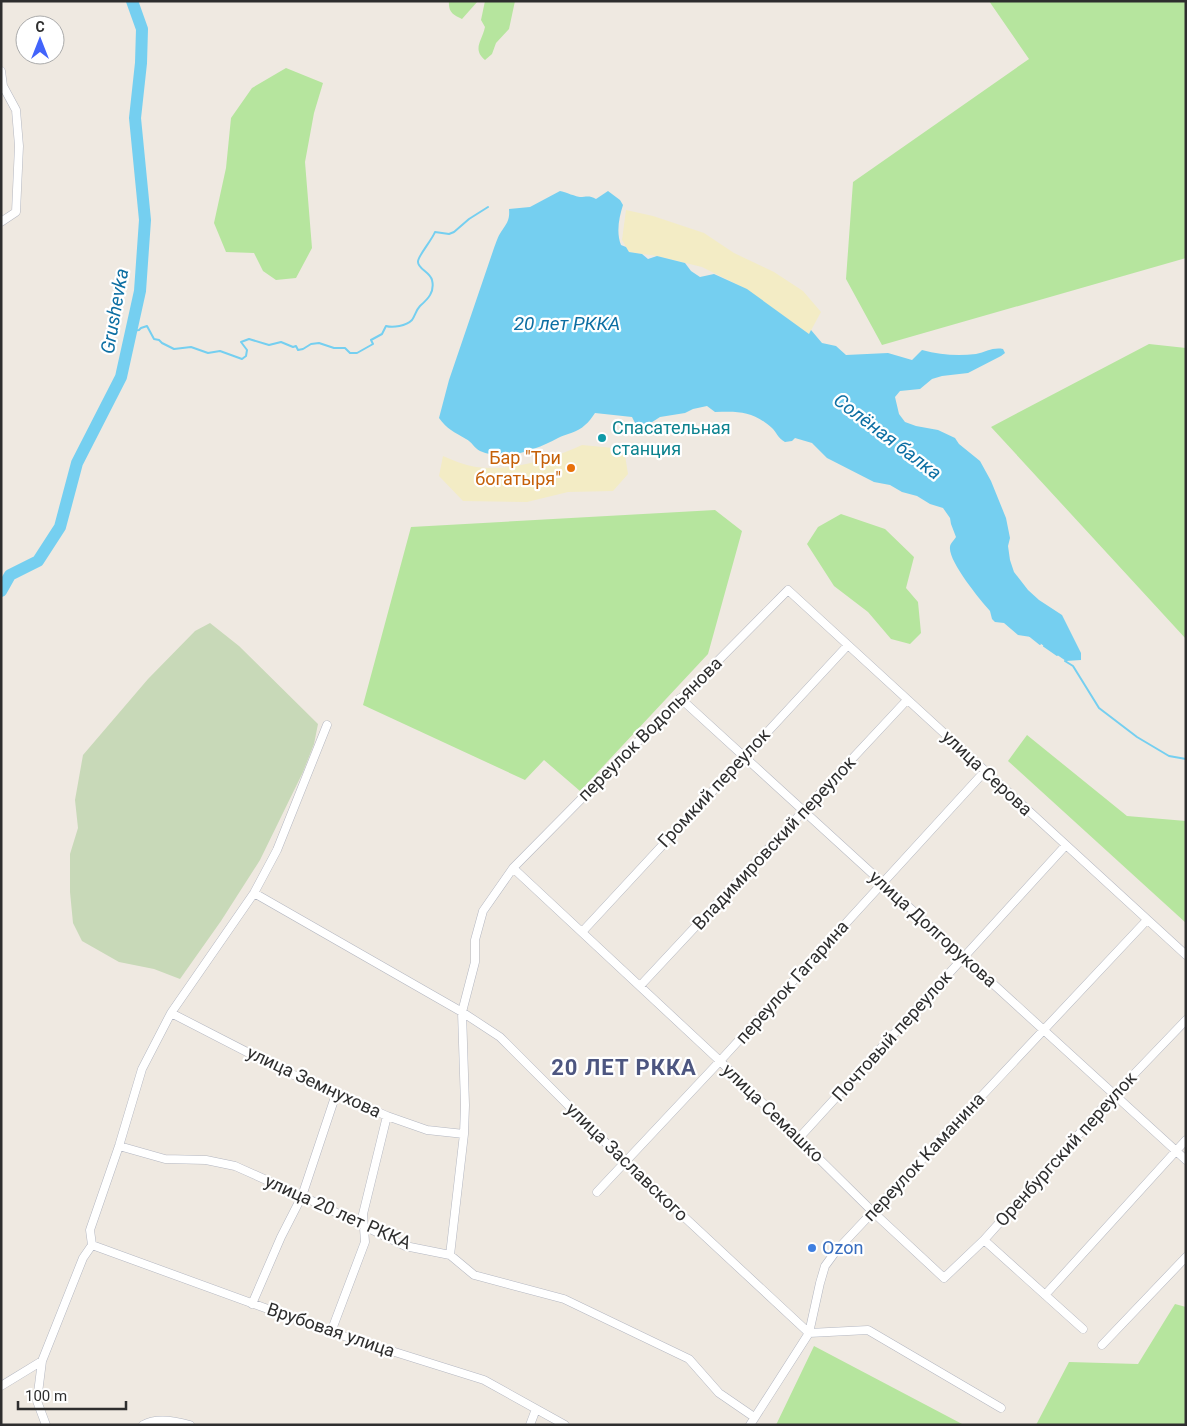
<svg xmlns="http://www.w3.org/2000/svg" width="1187" height="1426" viewBox="0 0 1187 1426" font-family="Roboto,sans-serif">
  <style>
    .green { fill: #b6e59e }
    .sand { fill: #f3ecc5 }
    .cemetery { fill: #c8d9b8 }
    .water { fill: #75cff0 }
    .lines { fill: none; stroke-linecap: round; stroke-linejoin: round }
    .stream { stroke: #75cff0; stroke-width: 2 }
    .river { stroke: #75cff0; stroke-width: 12 }
    .minor-casing { stroke: #b4b7c1; stroke-width: 9 }
    .minor { stroke: #fff; stroke-width: 8 }
    .culture-dot { fill: #0f9aa8; stroke: #fff; stroke-width: 2 }
    .food-dot { fill: #e8710a; stroke: #fff; stroke-width: 2 }
    .shop-dot { fill: #3f7fe0; stroke: #fff; stroke-width: 2 }
    .labels { text-anchor: middle; stroke-width: 4.5; stroke-linejoin: round; paint-order: stroke }
    .culture-label { font-size: 18px; fill: #0d838f; stroke: #fff; text-anchor: start }
    .food-label { font-size: 18px; fill: #c56008; stroke: #fff; text-anchor: end }
    .street-label { font-size: 18px; fill: #2e2e2e; stroke: #fff }
    .shop-label { font-size: 18px; fill: #366cbe; stroke: #fff; text-anchor: start }
    .water-label { font-size: 19px; font-style: italic; fill: #0d6fa3; stroke: #fff }
    .district-label { font-size: 22px; font-weight: bold; letter-spacing: 1px; fill: #4d5680; stroke: #fff }
  </style>
  <rect width="100%" height="100%" fill="#efe9e1"/>
  <path class="green" d="M449,1H478L462,19C453,15 448,12 449,1Z
    M485,1H515L509,29L496,43L492,54L485,60C472,49 482,41 485,27L481,20Z
    M989,1H1186V258L882,345L846,279L853,182L1029,59Z
    M286,68L323,83L314,113L305,162L312,248L296,278L276,280L263,271L254,253L226,252L214,223L226,168L231,118L252,88Z
    M1149,344L1186,348V639L991,427Z
    M715,510L742,531L708,654L580,791L544,760L525,780L363,705L411,527Z
    M841,514L885,529L914,557L906,588L918,602L921,633L910,644L891,639L868,612L834,586L807,544L818,527Z
    M1027,735L1127,816L1186,821V923L1008,761Z
    M1175,1304L1186,1307V1425H1036L1069,1362L1138,1364Z
    M814,1346L964,1425H776Z"/>
  <path class="sand" d="M626,210L653,216L704,233L734,253L774,272L803,291L821,312L809,334L746,289L702,267L657,256L629,252L622,240Z
    M582,445L624,449L628,474L613,491L568,492L527,502L463,501L439,476L443,456C454,461 465,465 476,467C510,472 551,459 582,445Z"/>
  <path class="cemetery" d="M210,623L239,646L318,724L314,744L303,772L260,860L221,921L180,979L154,969L119,962L82,941L73,923L70,892V854L78,828L75,800L83,755L148,679L195,631Z"/>
  <path class="water" d="M560,191C565,192 577,197 580,197C586,197 589,195 596,199L608,191L620,200L623,205C619,217 616,233 621,245L626,247L629,252L642,254L648,259L657,256L685,263L691,271L700,277L714,274L747,289L809,334L811,330L822,343L836,346L846,355L888,353L912,360L922,350C940,355 958,356 976,354C986,352 993,347 1003,349L1005,353L1001,356L968,373L942,376L932,379L920,389L900,391L895,397L899,414L905,422L916,426L938,430L955,438L959,444L980,461L991,481L1006,518L1010,538L1008,546L1010,560L1014,572L1028,590L1039,600L1062,615L1081,653V660L1066,661L1031,637L1018,635L1004,623L995,622L992,619L990,611C980,600 948,561 950,547C950,544 954,540 956,537L951,524L950,518L943,508L930,504L917,496L902,492L890,485L874,482L827,458L812,443L795,438L792,441L785,442C777,437 777,433 772,428C753,411 739,411 715,412L707,406L693,409L685,413L660,417L646,426L643,431L637,427L632,417L595,413C592,417 589,422 585,425C578,432 566,434 558,438C535,450 505,462 480,451C474,448 472,442 466,439C454,432 447,429 439,418L449,380L494,248C496,243 498,236 501,232C507,223 510,220 509,209L530,207Z"/>
  <g class="lines">
    <path class="stream" d="M131,331L139,330L141,328L147,326L154,339L159,340L162,343L174,349L191,347L208,353L220,351L242,359L246,356L247,350L241,342L249,339L269,345L281,342L293,347L296,346L298,350L303,349L311,344L319,343L334,348H345L350,353H357L373,344L371,340L382,334L386,326C393,328 406,326 412,320C415,316 416,310 420,306C428,299 435,292 432,280C430,272 418,269 418,262C417,257 432,240 435,232L449,234L454,232L469,219L488,207
      M1030,636L1040,644
      M1044,646L1057,655
      M1065,661L1073,666L1099,708L1137,737L1169,756L1186,759"/>
    <path class="river" d="M1,591L10,575L38,561L60,527L77,463L121,377L140,291L145,220L135,118L141,63L142,29L132,1"/>
    <defs>
      <path id="minor" d="M1,71L3,86L16,110L19,146L16,212L1,222
        M680,698L1186,1160
        M513,868L720,1061L873,1212L944,1278L984,1240L1114,1095L1186,1020
        M254,893L462,1012L500,1037L624,1161L809,1333L868,1330L1001,1408
        M582,932L848,645
        M640,986L907,700
        M171,1013L280,1069L387,1116L427,1130L464,1134
        M799,1138L1066,845
        M119,1146L165,1159L206,1160L235,1166L302,1196L405,1246L450,1255L474,1275L564,1299L689,1359L719,1393L754,1417
        M597,1192L720,1061L985,771
        M984,1240L1083,1329
        M92,1245L331,1332L484,1380L565,1425
        M450,1255L464,1134L465,1105L462,1012L475,962V940L483,911L513,868L788,590L1186,955
        M1045,1295L1186,1140
        M252,1304L281,1237L302,1196L336,1094
        M331,1332L365,1242L363,1214L387,1116
        M1102,1345L1186,1257
        M1,1386L42,1361
        M46,1425L37,1401L42,1361L83,1258L92,1245L90,1230L119,1146L142,1069L171,1013L254,893L277,850L327,725
        M143,1425C156,1417 176,1421 190,1425
        M530,1425L536,1409
        M750,1425L809,1333L820,1283L825,1266L836,1251L1147,920"/>
    </defs>
    <use href="#minor" class="minor-casing"/>
    <use href="#minor" class="minor"/>
  </g>
  <circle class="culture-dot" cx="602" cy="438" r="5"/>
  <circle class="food-dot" cx="571" cy="468" r="5"/>
  <circle class="shop-dot" cx="812" cy="1248" r="5"/>
  <g class="labels">
    <g class="culture-label">
      <text x="612" y="434">Спасательная<tspan x="612" dy="21">станция</tspan></text>
    </g>
    <g class="food-label">
      <text x="561" y="464">Бар "Три<tspan x="561" dy="21">богатыря"</tspan></text>
    </g>
    <g class="street-label">
      <text transform="translate(650 729) rotate(-45)" y="6">переулок Водопьянова</text>
      <text transform="translate(987 773) rotate(43)" y="6">улица Серова</text>
      <text transform="translate(714 788) rotate(-47)" y="6">Громкий переулок</text>
      <text transform="translate(774 843) rotate(-47)" y="6">Владимировский переулок</text>
      <text transform="translate(933 929) rotate(42)" y="6">улица Долгорукова</text>
      <text transform="translate(792 982) rotate(-48)" y="6">переулок Гагарина</text>
      <text transform="translate(892 1036) rotate(-48)" y="6">Почтовый переулок</text>
      <text transform="translate(314 1082) rotate(25)" y="6">улица Земнухова</text>
      <text transform="translate(773 1113) rotate(44)" y="6">улица Семашко</text>
      <text transform="translate(1066 1149) rotate(-48)" y="6">Оренбургский переулок</text>
      <text transform="translate(924 1157) rotate(-47)" y="6">переулок Каманина</text>
      <text transform="translate(627 1162) rotate(44)" y="6">улица Заславского</text>
      <text transform="translate(338 1212) rotate(24)" y="6">улица 20 лет РККА</text>
      <text transform="translate(331 1330) rotate(19)" y="6">Врубовая улица</text>
    </g>
    <g class="shop-label">
      <text x="822" y="1254">Ozon</text>
    </g>
    <g class="water-label">
      <text transform="translate(114 311) rotate(-80)" y="7">Grushevka</text>
      <text x="567" y="330">20 лет РККА</text>
      <text transform="translate(888 436) rotate(37)" y="7">Солёная балка</text>
    </g>
    <g class="district-label">
      <text x="624" y="1075">20 ЛЕТ РККА</text>
    </g>
  </g>
  <rect width="1187" height="1426" fill="none" stroke="#2e2e2e" stroke-width="5"/>
  <g transform="translate(40 40)"><circle r="24" fill="#ffffff" stroke="#ababab"/>
  <path d="M0-4L9 19L0 12L-9 19Z" fill="#4264fb"/>
  <text y="-8" font-size="14" font-weight="bold" text-anchor="middle" fill="#2e2e2e">С</text>
  </g>
  <path d="M18 1401v8h108v-8" fill="none" stroke="#2e2e2e" stroke-width="2.5"/>
  <text x="25" y="1401" font-size="15" fill="#2e2e2e" stroke="#ffffff" stroke-width="4" paint-order="stroke">100 m</text>
</svg>
